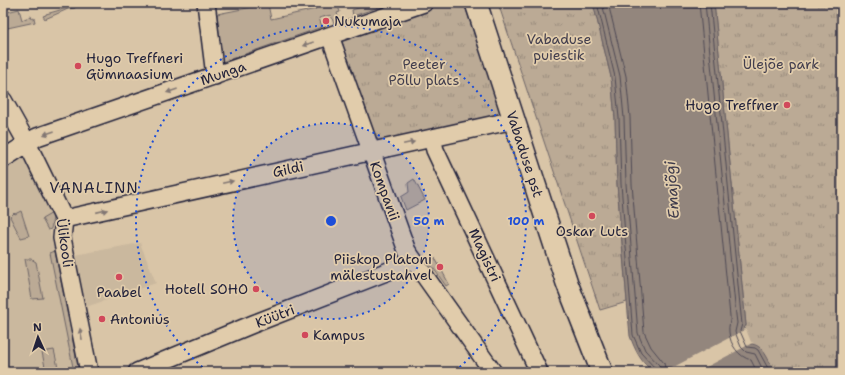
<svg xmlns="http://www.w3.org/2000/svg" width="845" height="375" viewBox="0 0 845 375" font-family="'Shantell Sans',sans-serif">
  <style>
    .built { fill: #cab89e }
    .grass { fill: #bbaa95; stroke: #6e6668 }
    .park { fill: url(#park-tufts); stroke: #6e6668 }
    .water { fill: #93867d; stroke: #665e63 }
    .pier { fill: #d9c5a7 }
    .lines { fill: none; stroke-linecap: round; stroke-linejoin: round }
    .shore { stroke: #4f4a55; stroke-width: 1 }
    .minor-casing { stroke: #22223b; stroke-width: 20 }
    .major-casing { stroke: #22223b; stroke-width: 24 }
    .minor { stroke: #e1ccab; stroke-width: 17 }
    .major { stroke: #e1ccab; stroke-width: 21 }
    .oneway { fill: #827773 }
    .ring { fill: none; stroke: #1d4ed8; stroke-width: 2; stroke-dasharray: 2 4 }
    .poi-dot { fill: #d1495b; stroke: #e1ccab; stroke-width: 1.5 }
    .labels { text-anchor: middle; stroke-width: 3.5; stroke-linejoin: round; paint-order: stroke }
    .poi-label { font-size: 14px; fill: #22223b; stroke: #e1ccab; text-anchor: start }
    .park-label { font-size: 14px; fill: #413d4d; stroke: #e1ccab }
    .street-label { font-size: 14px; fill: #22223b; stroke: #e1ccab }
    .neighbourhood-label { font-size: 15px; letter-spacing: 1px; fill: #22223b; stroke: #e1ccab }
    .water-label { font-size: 15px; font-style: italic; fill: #3e3b4c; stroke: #e1ccab }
    .centre { fill: #1d4ed8; stroke: #e1ccab; stroke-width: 2 }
    .ring-label { font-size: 12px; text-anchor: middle; font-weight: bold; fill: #1d4ed8; stroke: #e1ccab; stroke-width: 3.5; stroke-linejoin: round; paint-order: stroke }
  </style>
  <defs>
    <pattern id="park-tufts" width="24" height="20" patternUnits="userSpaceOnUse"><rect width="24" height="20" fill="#bbaa95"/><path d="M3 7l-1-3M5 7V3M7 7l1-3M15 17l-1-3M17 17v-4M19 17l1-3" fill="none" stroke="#988a7b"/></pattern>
  </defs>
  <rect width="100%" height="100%" fill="#d9c5a7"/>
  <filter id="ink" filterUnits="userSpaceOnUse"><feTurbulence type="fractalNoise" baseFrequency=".025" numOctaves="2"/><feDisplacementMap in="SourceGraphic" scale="8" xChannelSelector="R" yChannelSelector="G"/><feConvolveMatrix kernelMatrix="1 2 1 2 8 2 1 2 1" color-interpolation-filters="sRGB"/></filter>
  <g filter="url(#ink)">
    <path class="built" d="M24,155L54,212L50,231L79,372H3V166Z
      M140,243L156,283L86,307L75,255Z"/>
    <path class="grass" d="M66,3H77L75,8L68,9L45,19L43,16L46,15V14L67,8Z
      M315,3H337L340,12L337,13L340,22L334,24L331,15L319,18L322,27L222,62L217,14L268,4L271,19L316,9Z
      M374,3H384L385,5L353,16L352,10Z
      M19,9L22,20L31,16L32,19L34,18L35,22L3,29V13Z
      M414,179L425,200L406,210L401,197L409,192L408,183Z
      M21,211L29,236L21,238L10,217L14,213L15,214Z
      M54,212L51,229L48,230L42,219Z
      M55,251L79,372H74L50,253Z
      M435,258L449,284L446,286L429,262Z
      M25,259H31L36,262L43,298L32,299Z
      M54,350L59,372H46L42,352Z"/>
    <path class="park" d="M441,3H464L501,113L476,121L377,145L336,39Z
      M498,3H593L611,77L615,118L617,184L627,302L600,310Z
      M714,3H842V372H775L770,365L750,344L743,330L746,325Z"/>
    <path class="water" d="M593,3H714L745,315L746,325L743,330L750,344C764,344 768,361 775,372H654C641,363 635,350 630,336L617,184L615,118L611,77Z"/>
    <path class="pier" d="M746,329L751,342H754L697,372H664Z"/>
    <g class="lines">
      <path class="shore" d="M597,3L615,77L619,118L621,184L633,335L641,353L655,368V372
        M602,3L620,76L624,118L626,184L638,333L645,350L659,365L660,372
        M608,3L626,76L630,117L632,184L644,332L651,347L664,363L666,372
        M699,3L730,316C731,321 728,326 729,332C730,345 739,357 751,360L757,372
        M705,3L736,315L737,323L735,332L741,347L746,352L755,354L764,372
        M710,3L741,315L742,324L740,331L747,347L755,348L758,350L770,372"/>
      <defs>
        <path id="minor" d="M206,3L215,76
          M330,36L407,251L493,372
          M3,100L27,143L64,219L62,238L89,372
          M432,138L435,150L539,372
          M3,159L37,137L424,3
          M64,219L514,120
          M137,372L253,324L404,265L412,259"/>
        <path id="major" d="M476,3L567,283L602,372"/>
      </defs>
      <use href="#minor" class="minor-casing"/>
      <use href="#major" class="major-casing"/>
      <use href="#minor" class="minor"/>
      <use href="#major" class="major"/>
    </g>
    <defs><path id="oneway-solid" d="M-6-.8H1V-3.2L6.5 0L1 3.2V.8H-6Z"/></defs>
    <g class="oneway">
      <use href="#oneway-solid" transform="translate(308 44) rotate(161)"/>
      <use href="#oneway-solid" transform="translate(172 91) rotate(161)"/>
      <use href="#oneway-solid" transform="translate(49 133) rotate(161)"/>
      <use href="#oneway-solid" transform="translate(409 143) rotate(-12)"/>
      <use href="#oneway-solid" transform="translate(228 182) rotate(-12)"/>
      <use href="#oneway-solid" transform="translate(102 211) rotate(-13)"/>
      <use href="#oneway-solid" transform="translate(81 334) rotate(-101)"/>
    </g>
  </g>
  <circle cx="331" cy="221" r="98" fill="#1d4ed8" fill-opacity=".12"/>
  <g class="ring">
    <circle cx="331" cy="221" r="98"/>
    <path d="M207 371A195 195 0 1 1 455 371"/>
  </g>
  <g class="poi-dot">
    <circle cx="326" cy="21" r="4"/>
    <circle cx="78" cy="66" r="4"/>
    <circle cx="787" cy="105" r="4"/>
    <circle cx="592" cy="216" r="4"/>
    <circle cx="440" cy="267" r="4"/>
    <circle cx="119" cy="277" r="4"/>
    <circle cx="256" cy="289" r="4"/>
    <circle cx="102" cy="319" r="4"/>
    <circle cx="305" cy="335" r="4"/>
  </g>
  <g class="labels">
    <g class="poi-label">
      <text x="334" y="26">Nukumaja</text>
      <text x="86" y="63">Hugo Treffneri<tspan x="86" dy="16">Gümnaasium</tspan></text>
      <text x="779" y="110" text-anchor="end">Hugo Treffner</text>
      <text x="592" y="236" text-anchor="middle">Oskar Luts</text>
      <text x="432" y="264" text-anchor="end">Piiskop Platoni<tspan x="432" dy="16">mälestustahvel</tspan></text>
      <text x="248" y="294" text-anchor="end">Hotell SOHO</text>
      <text x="119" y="297" text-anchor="middle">Paabel</text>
      <text x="110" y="324">Antonius</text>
      <text x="313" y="340">Kampus</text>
    </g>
    <g class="park-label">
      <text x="559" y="44">Vabaduse<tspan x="559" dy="16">puiestik</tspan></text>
      <text x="424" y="69">Peeter<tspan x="424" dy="16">Põllu plats</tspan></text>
      <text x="781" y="69">Ülejõe park</text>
    </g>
    <g class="street-label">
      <text transform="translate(223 73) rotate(-19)" y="5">Munga</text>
      <text transform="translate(525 154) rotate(72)" y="5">Vabaduse pst</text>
      <text transform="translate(288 169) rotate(-12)" y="5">Gildi</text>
      <text transform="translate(385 191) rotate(70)" y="5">Kompanii</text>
      <text transform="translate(65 243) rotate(82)" y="5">Ülikooli</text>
      <text transform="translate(485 255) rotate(65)" y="5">Magistri</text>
      <text transform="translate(275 316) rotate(-21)" y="5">Küütri</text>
    </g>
    <g class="neighbourhood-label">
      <text x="94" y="193">VANALINN</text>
    </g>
    <g class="water-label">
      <text transform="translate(672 190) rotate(-94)" y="5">Emajõgi</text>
    </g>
  </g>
  <circle cx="331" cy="221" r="6" class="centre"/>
  <g class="ring-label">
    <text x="429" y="225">50 m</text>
    <text x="526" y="225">100 m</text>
  </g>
  <rect width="845" height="375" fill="none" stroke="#e1ccab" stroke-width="16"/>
  <rect x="8" y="8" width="829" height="359" fill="none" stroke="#22223b" stroke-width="1.5" filter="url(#ink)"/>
  <g transform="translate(38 337) rotate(357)" stroke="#e1ccab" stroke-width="3" paint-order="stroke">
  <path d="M0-3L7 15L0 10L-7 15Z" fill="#22223b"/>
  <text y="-6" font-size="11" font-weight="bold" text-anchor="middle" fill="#22223b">N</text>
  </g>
</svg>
